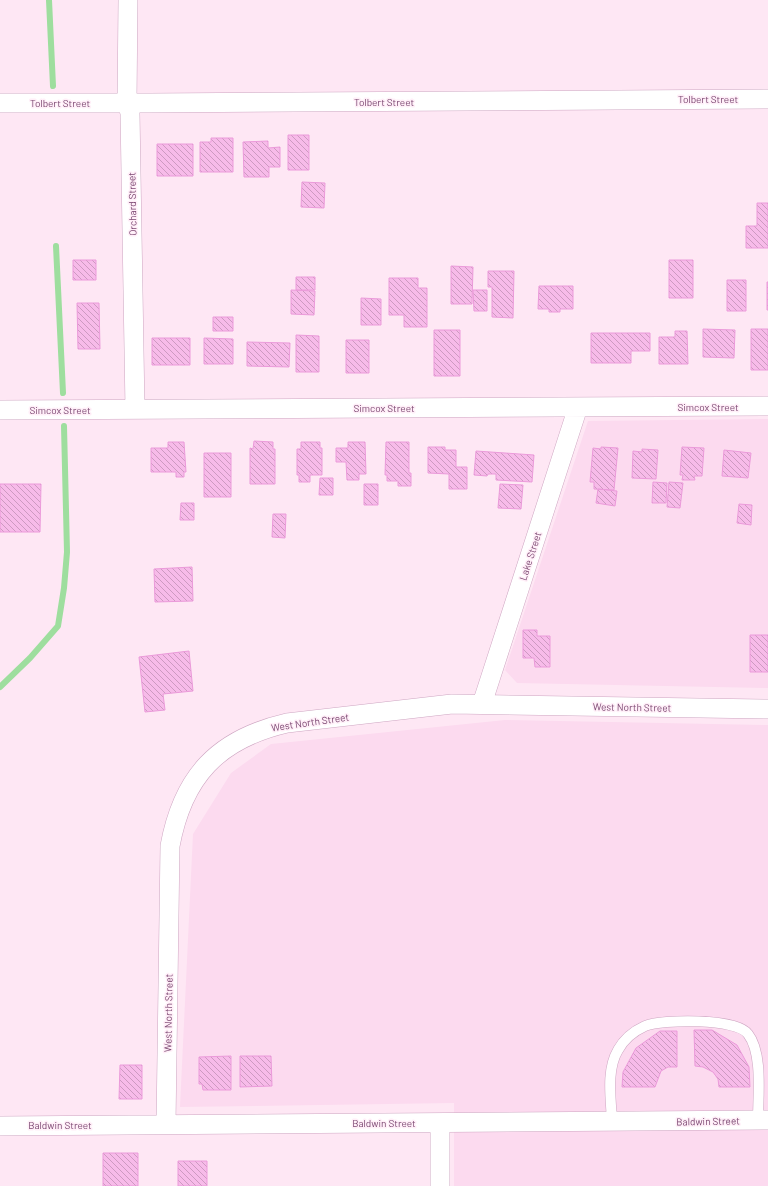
<svg xmlns="http://www.w3.org/2000/svg" width="768" height="1186" viewBox="0 0 768 1186" font-family="Barlow,sans-serif">
  <style>
    .residential { fill: #fcdaef }
    .lines { fill: none; stroke-linecap: round; stroke-linejoin: round }
    .stream { stroke: #9ede9e; stroke-width: 6 }
    .building { fill: url(#building-back-hatch); stroke: #eb9ada }
    .lane-casing { stroke: #cea6c2; stroke-width: 11 }
    .street-casing { stroke: #cea6c2; stroke-width: 20 }
    .lane { stroke: #fff; stroke-width: 10 }
    .street { stroke: #fff; stroke-width: 19 }
    .labels { text-anchor: middle; stroke-width: 3; stroke-linejoin: round; paint-order: stroke }
    .street-label { font-size: 10px; fill: #7c4872; stroke: #ffeff8 }
  </style>
  <defs>
    <pattern id="building-back-hatch" width="6" height="6" patternUnits="userSpaceOnUse"><rect width="6" height="6" fill="#f7bbe9"/><path d="M-1 5l2 2M0 0l6 6M5-1l2 2" fill="none" stroke="#cd9ac1"/></pattern>
  </defs>
  <rect width="100%" height="100%" fill="#fee7f4"/>
  <path class="residential" d="M768,419V688L517,683L505,670L588,421Z
    M505,720L768,725V1186H454V1103L180,1107L193,834L231,773L271,744Z"/>
  <g class="lines">
    <path class="stream" d="M49,0L53,86
      M56,246L63,393
      M0,687L30,658L58,626L64,588L67,552L64,426"/>
  </g>
  <path class="building" d="M288,135H309V170H288Z
    M211,138H233V172H200V142H211Z
    M268,141V148L280,147V167H269V177H244L243,142Z
    M157,144H193V176H157Z
    M302,182L325,183L324,208L301,207Z
    M757,203H768V248H746V226H757Z
    M73,260H96V280H73Z
    M669,260H693V298H669Z
    M451,266L473,267L472,304H451Z
    M488,271H514L513,318L492,317V287H488Z
    M296,277H315V290H296Z
    M389,278H418V288H427V327H404V315H389Z
    M727,280H746V311H727Z
    M767,282H768V310H767Z
    M539,286H573V309H560V312H549V309H538Z
    M291,290L315,291L314,315L291,314Z
    M473,290H487V311H474Z
    M361,298L381,299V325H361Z
    M77,303H99L100,349H78Z
    M213,317H233V331H213Z
    M703,329L735,330L734,358L703,357Z
    M751,329H768V370H751Z
    M434,330H460V376H434Z
    M675,331H687L688,364H659V337H675Z
    M591,333H650V351H631V363H591Z
    M296,335L319,336V372H296Z
    M152,338H190V365H152Z
    M204,338L233,339V364H204Z
    M346,340H369V373H346Z
    M247,342L290,343L289,367L247,366Z
    M254,441L273,442V449H275V484H250V448L253,449Z
    M168,442H184L186,472H184V477H176V472H151V448H168Z
    M301,442H320V448H322V475H310V482H299V475H297V449H301Z
    M348,442H365L366,474H359V480H347L346,462H336V448H348Z
    M386,442H409V473H411V486H398V481H387V475H385Z
    M428,447H445V450H456V467H467V489H449V474L428,473Z
    M601,447L618,448L614,490L594,489V482H590L593,448L601,449Z
    M682,447L704,448L702,476H694L695,480H682L683,475H680Z
    M642,449L658,450L656,479L632,478L633,451L642,452Z
    M724,450L751,453L748,478L722,476Z
    M476,451L534,455L532,482L496,480V474H488L487,476L474,475Z
    M204,453H231V497H204Z
    M320,478H333V495H319Z
    M653,482L667,483L666,503H652Z
    M669,482L683,483L680,508L667,507Z
    M0,484H41L40,532H0Z
    M364,484H378V505H364Z
    M500,484L523,485L521,509L498,508Z
    M598,489L617,491L615,506L596,503Z
    M181,503H194V520H180Z
    M739,504L752,505L751,525L737,523Z
    M273,514H286L285,538L272,537Z
    M192,567L193,601L155,602L154,569Z
    M523,630H537V636H550V667H535L534,658H523Z
    M750,635H768V672H750Z
    M189,651L193,691L163,694L165,710L145,712L139,657Z
    M694,1030H712L737,1045L749,1067L750,1087H719L718,1079L713,1072L703,1067L695,1066Z
    M660,1031H677V1067H668L661,1071L655,1087H622L623,1072L636,1048Z
    M231,1056V1090H203L202,1084H199V1057Z
    M240,1056H271L272,1086L240,1087Z
    M120,1065H142V1099H119Z
    M103,1153H138V1186H103Z
    M178,1161H207V1186H178Z"/>
  <g class="lines">
    <defs>
      <path id="lane" d="M612,1121C611,1099 606,1070 618,1050C624,1039 634,1031 645,1026C662,1019 737,1018 748,1034C763,1053 758,1096 758,1120"/>
      <path id="street" d="M128,0L127,103L130,113L135,409
        M0,103H149L768,99
        M0,410L768,406
        M482,704L578,407
        M166,1124L170,846C183,776 218,739 287,723L452,704L768,709
        M0,1126L768,1120
        M440,1186V1123"/>
    </defs>
    <use href="#lane" class="lane-casing"/>
    <use href="#street" class="street-casing"/>
    <use href="#lane" class="lane"/>
    <use href="#street" class="street"/>
  </g>
  <g class="labels">
    <g class="street-label">
      <text x="708" y="103">Tolbert Street</text>
      <text x="384" y="106">Tolbert Street</text>
      <text x="60" y="107">Tolbert Street</text>
      <text transform="translate(132 204) rotate(-91)" y="4">Orchard Street</text>
      <text x="708" y="411">Simcox Street</text>
      <text x="384" y="412">Simcox Street</text>
      <text x="60" y="414">Simcox Street</text>
      <text transform="translate(530 556) rotate(-72)" y="4">Lake Street</text>
      <text transform="translate(632 707) rotate(1)" y="4">West North Street</text>
      <text transform="translate(310 722) rotate(-8)" y="4">West North Street</text>
      <text transform="translate(168 1013) rotate(-89)" y="4">West North Street</text>
      <text transform="translate(708 1121) rotate(-1)" y="4">Baldwin Street</text>
      <text x="384" y="1127">Baldwin Street</text>
      <text x="60" y="1129">Baldwin Street</text>
    </g>
  </g>
</svg>
